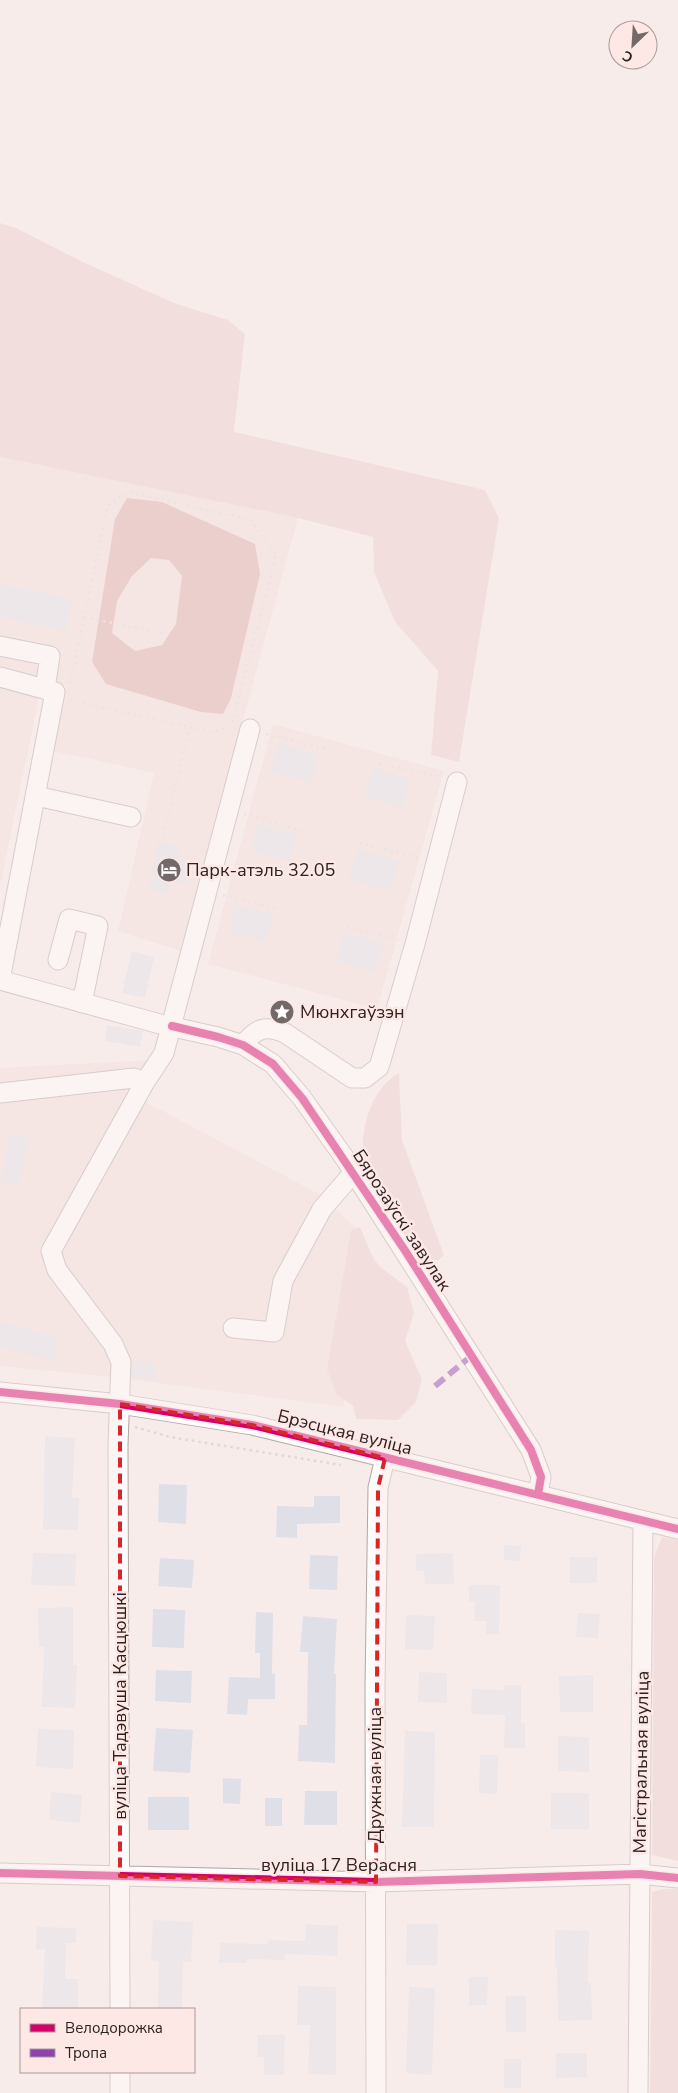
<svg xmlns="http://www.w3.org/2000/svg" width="678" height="2093" viewBox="0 0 678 2093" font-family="'Nunito Sans',sans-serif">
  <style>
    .built { fill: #f2dddb }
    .green { fill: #ebcfcc }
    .water { fill: #dbaca8; fill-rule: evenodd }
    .building { fill: #dfdfe8 }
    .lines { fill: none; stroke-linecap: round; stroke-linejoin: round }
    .minor-casing { stroke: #b0a6a5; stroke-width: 21 }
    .path { stroke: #ddd9d8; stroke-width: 2.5; stroke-dasharray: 2.5 4; stroke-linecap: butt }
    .minor { stroke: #fefcfc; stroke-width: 19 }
    .quiet { stroke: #8e44ad; stroke-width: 6; stroke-dasharray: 12 6; stroke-linecap: butt }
    .cycleway-casing { stroke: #fde8e6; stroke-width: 11 }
    .cycleway { stroke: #d6006c; stroke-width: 8 }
    .marked { fill: none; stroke: #d62828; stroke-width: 4; stroke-dasharray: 10 6; stroke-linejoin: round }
    .labels { text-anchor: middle; stroke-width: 5; stroke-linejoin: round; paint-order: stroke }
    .poi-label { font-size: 18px; fill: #2b2221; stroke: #fde8e6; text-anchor: start }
    .street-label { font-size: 18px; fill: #2b2221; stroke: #fde8e6 }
  </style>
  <rect width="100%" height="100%" fill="#f8eceb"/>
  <path class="built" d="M0,457L298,518L180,951L118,931L154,773L53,751L66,686L42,683L0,886Z
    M273,724L444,771L377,1009L208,964Z
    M150,1060L127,1092L321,1195L364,1236L355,1336L343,1407L121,1378L0,1366V1068Z"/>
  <path class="green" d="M0,223L16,228L83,262L174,303L228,320L245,334L234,432L485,490L499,518L459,762L431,755L438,671L395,622L374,572L373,537L298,518L0,457Z
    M399,1073L402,1140L444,1255L438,1260H431L417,1255L363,1155C361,1125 372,1088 399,1073Z
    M360,1227L374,1260L383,1269L407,1287L414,1313L405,1341L422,1379L416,1402L398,1420L356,1419L353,1406L337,1395L327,1370L351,1230Z
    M662,1537L678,1540V1861L652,1855L654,1557Z
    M664,1889H678V2093H650L652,1892Z"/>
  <path class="water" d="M127,498L162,502L255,544L260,574L231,698L223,714L201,712L106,684L92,662L115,519ZM151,558L169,560L182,576L176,624L162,645L135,651L112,633L117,601L132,576Z"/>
  <path class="building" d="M0,584L72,599L66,631L0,617Z
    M278,743L318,755L311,783L270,771Z
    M373,768L411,780L402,808L364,796Z
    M258,824L296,835L289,861L251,851Z
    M158,841L180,846L178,859L191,861L186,885L170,881L167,894L148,890Z
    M358,849L399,861L390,891L349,879Z
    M236,905L274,915L266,942L228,932Z
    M344,932L384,945L375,973L336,961Z
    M132,951L154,957L145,998L122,993Z
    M107,1025L143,1031L140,1047L105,1041Z
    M11,1134L30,1139L19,1185L0,1181Z
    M0,1322L59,1338L53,1361L0,1347Z
    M132,1361L156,1363L155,1380L132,1377Z
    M45,1436L75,1438L72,1498H79L78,1530L43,1529Z
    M159,1484L187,1485L186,1524L158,1522Z
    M314,1496H340V1523L297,1524V1538L276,1537L277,1506L314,1507Z
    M504,1545L521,1546L520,1561L504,1560Z
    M33,1553L76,1554L75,1586L31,1585Z
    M453,1553L454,1584H425L424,1571H416V1554Z
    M310,1555L338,1556L337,1590L309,1589Z
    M570,1557H597V1583H570Z
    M160,1558L194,1560L192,1588L158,1586Z
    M469,1585H500L499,1634H486V1621H474L475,1601H469Z
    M73,1607V1665H77L75,1708L42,1707L44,1647H39L38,1608Z
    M153,1609L185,1610L184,1648L152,1647Z
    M256,1612L273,1613L272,1673L275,1674V1699H248L247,1715L227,1714L229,1677L260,1678V1653H255Z
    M578,1613L600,1614L598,1638L576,1637Z
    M406,1615L435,1616L433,1650L405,1649Z
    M303,1616L337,1619L334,1674H336L335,1763L298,1761L299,1725H307L308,1652H300Z
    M156,1670L192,1671L191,1703L155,1701Z
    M419,1672L447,1673V1703L418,1702Z
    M593,1675V1712H560L559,1676Z
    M504,1685H521V1723H525V1748H504L505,1715L471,1714L472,1689L504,1690Z
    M156,1728L193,1730L190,1773L153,1771Z
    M38,1729L74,1730L73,1769L36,1767Z
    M405,1731L435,1732L434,1827H402Z
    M558,1736L589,1737V1772L558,1771Z
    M480,1755H498L497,1794L479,1793Z
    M223,1778L241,1779L240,1804L223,1803Z
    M305,1791H337V1825H304Z
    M51,1792L82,1795L80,1823L49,1820Z
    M551,1793H589V1829H551Z
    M148,1797H189V1830H148Z
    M265,1798H282V1826H265Z
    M153,1920L193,1922L191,1962H183L182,2009H158L159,1961L151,1960Z
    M306,1924L338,1926L337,1956L285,1954V1960L246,1959V1963H219L220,1943L268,1944L269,1940L305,1941Z
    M407,1924H438L437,1965H406Z
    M37,1927L76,1928V1943H66L65,1979H78V2009H42L45,1949H36Z
    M555,1930L589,1931L588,1983H591L592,2020L558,2021L557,1967H555Z
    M469,1977H488L487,2005H469Z
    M298,1986L336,1987V2075L308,2074L310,2025H297Z
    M409,1987L435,1988L432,2075L406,2073Z
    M505,1996H526V2032H506Z
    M258,2035H285L284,2075H264V2057H257Z
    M556,2053H587V2077L556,2078Z
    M504,2059H521V2088H504Z"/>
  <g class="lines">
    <defs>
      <path id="minor" d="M0,646L50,656L45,689
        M0,677L55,692L0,980
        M36,796L131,817
        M58,960L69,919L98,926L82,1003
        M0,980L160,1024L218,1037L243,1045L273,1064L302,1098L346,1160L531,1450L541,1477L538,1494
        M243,1045C256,1028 265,1025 285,1033L352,1078H365L379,1067L415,944L457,782
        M0,1093L134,1078L145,1082L164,1053L250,729
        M233,1328L274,1332L283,1281L322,1209L354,1172
        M0,1392L120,1404L252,1425L678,1529
        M0,1873L376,1882L640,1874L678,1878
        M120,2009L118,1445L121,1362L113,1344L57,1270L51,1251L145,1082
        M120,2093V2072
        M376,2093L375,1686L378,1488L385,1458
        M638,2093L643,1522"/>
    </defs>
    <use href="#minor" class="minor-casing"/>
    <path class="path" d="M84,617L166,634
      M70,700L212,732L232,725L276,555L251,520L128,492L108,505L70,684
      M266,734L325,749
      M379,764L442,777
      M244,814L302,831
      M163,836L190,727
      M359,843L421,858
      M223,895L279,910
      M347,927L399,940
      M135,1427L170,1437L341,1465"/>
    <use href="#minor" class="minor"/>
    <path class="quiet" d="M435,1386L470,1357"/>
    <defs>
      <path id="cycleway" d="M172,1026L218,1037L243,1045L273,1064L302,1098L406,1252L531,1450L541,1477L538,1494
        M0,1392L120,1404L252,1425L678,1529
        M0,1873L376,1882L640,1874L678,1878"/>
    </defs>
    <use href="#cycleway" class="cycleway-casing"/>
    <use href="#cycleway" class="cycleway"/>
  </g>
  <path d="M0 0H678V2093H0ZM120,1404L252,1425L385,1458L378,1488L376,1882L120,1876Z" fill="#f8eceb" fill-opacity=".55" fill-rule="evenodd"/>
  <path class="marked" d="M120,1404L252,1425L385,1458L378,1488L376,1882L120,1876Z"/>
  <defs>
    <symbol id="hotel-disc" viewBox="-11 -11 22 22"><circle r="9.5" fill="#736968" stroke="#fde8e6"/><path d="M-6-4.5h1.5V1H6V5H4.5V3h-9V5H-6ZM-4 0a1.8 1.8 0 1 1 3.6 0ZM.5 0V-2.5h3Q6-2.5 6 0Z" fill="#fff"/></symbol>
    <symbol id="sight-disc" viewBox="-11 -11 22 22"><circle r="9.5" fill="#736968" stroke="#fde8e6"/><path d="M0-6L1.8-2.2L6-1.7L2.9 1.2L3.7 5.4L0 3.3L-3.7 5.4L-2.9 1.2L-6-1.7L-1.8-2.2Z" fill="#fff"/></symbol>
  </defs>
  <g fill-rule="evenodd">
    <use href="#hotel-disc" x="155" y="856" width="28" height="28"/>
    <use href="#sight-disc" x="268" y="998" width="28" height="28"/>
  </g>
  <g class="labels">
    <g class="poi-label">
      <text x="186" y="876">Парк-атэль 32.05</text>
      <text x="300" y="1018">Мюнхгаўзэн</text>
    </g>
    <g class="street-label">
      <text transform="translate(402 1220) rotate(57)" y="6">Бярозаўскі завулак</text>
      <text transform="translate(345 1432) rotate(14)" y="6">Брэсцкая вуліца</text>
      <text transform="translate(120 1706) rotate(-90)" y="6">вуліца Тадэвуша Касцюшкі</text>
      <text transform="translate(641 1762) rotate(-89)" y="6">Магістральная вуліца</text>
      <text transform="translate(375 1775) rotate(-90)" y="6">Дружная вуліца</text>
      <text x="339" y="1871">вуліца 17 Верасня</text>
    </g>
  </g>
  <rect x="20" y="2008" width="175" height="65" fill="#fde8e6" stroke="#a99997"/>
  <rect x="30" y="2024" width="25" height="8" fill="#d6006c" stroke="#a99997"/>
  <text x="65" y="2033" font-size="15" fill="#2b2221">Велодорожка</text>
  <rect x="30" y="2049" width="25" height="8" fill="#8e44ad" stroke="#a99997"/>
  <text x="65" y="2058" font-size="15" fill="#2b2221">Тропа</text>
  <g transform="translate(633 45) rotate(205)"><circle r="24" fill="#fde8e6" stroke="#a99997"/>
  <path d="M0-4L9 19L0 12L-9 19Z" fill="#736968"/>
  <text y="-8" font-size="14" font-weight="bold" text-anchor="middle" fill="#2b2221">С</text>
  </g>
</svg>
